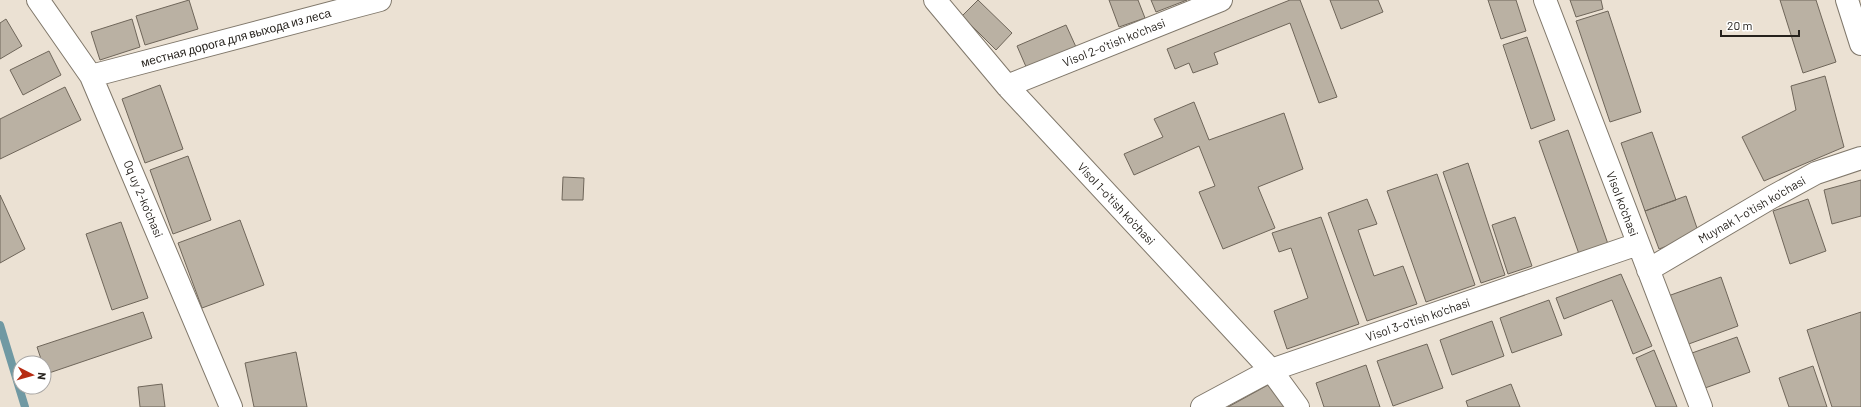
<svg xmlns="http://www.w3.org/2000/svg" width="1861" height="407" viewBox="0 0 1861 407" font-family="Barlow,sans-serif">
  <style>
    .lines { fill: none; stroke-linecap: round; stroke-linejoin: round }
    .stream { stroke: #7099a3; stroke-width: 8 }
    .building { fill: #bab1a3; stroke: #6f665a }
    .minor-casing { stroke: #80786b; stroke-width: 24 }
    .minor { stroke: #fff; stroke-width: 22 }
    .labels { text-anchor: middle; stroke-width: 3; stroke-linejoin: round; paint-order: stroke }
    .street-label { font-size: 12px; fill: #25211c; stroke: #fff }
  </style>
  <rect width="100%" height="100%" fill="#ebe1d3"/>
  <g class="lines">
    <path class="stream" d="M0,325L25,407"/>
  </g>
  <path class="building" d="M189,0L198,29L145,45L136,16Z
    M978,0L1012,33L996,50L962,16Z
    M1109,0H1138L1145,18L1119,27Z
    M1151,0H1187L1156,12Z
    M1290,0H1300L1337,97L1319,103L1290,23L1214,53L1218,64L1193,73L1189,63L1175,69L1167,49Z
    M1330,0H1378L1383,12L1341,29Z
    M1488,0H1516L1526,31L1501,39Z
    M1570,0H1601L1603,9L1576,17Z
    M1780,0H1816L1836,62L1803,73Z
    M1608,11L1641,112L1610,122L1576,21Z
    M6,19L22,46L0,59V23Z
    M132,19L140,47L100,60L91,32Z
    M1066,25L1076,47L1027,69L1017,46Z
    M1527,37L1555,120L1531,129L1503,45Z
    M49,51L61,75L23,95L10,70Z
    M1825,76L1844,147L1764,181L1742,137L1796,110L1791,86Z
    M160,85L183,149L145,163L122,99Z
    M65,87L81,120L0,159V119Z
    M1194,102L1209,140L1284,113L1303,169L1258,187L1275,228L1223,249L1199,192L1215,186L1199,146L1134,175L1124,154L1163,137L1154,119Z
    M1568,130L1608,244L1579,254L1539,141Z
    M1652,132L1676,200L1645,211L1621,143Z
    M188,156L211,220L173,234L150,170Z
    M1468,163L1505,275L1481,283L1443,172Z
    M1437,174L1475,285L1426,302L1387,191Z
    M563,177L584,178L583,200H562Z
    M1861,180V216L1832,224L1824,190Z
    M0,195L25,249L0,263Z
    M1686,196L1699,234L1659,249L1645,211Z
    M1367,199L1377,224L1358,230L1374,276L1403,266L1417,304L1367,321L1328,213Z
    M1808,199L1826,251L1790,264L1773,211Z
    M1321,217L1359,324L1287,349L1274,311L1308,298L1291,248L1279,252L1272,233Z
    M1515,217L1532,266L1508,274L1492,225Z
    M240,220L264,285L202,308L178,243Z
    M121,222L148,298L112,310L86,234Z
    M1621,274L1652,346L1633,354L1612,300L1564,319L1556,298Z
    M1721,277L1738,326L1686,345L1668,296Z
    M1549,300L1562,335L1512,353L1500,318Z
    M143,312L152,338L46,374L37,347Z
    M1861,312V407H1832L1807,330Z
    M1492,321L1504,356L1452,375L1440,340Z
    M1737,337L1750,372L1705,388L1692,353Z
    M1427,344L1443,388L1393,406L1377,361Z
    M1654,350L1677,407H1656L1636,358Z
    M296,352L307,407H254L245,363Z
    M1366,365L1380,407H1324L1316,383Z
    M1813,366L1827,407H1789L1779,378Z
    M162,384L165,407H140L138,387Z
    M1511,384L1520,407H1468L1466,401Z
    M1268,385L1285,407H1228Z"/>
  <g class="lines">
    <defs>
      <path id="minor" d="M38,0L91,76L231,407
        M935,0L1007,86L1271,370L1298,407
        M1545,0L1701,407
        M1847,0L1861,44
        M91,76L380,0
        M1007,86L1221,0
        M1648,270L1772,197L1816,173L1861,158
        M1202,407L1271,370L1638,244"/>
    </defs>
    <use href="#minor" class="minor-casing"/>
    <use href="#minor" class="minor"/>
  </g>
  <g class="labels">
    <g class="street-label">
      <text transform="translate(236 38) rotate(-15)" y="4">местная дорога для выхода из леса</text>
      <text transform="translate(1114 43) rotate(-22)" y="4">Visol 2-o'tish ko'chasi</text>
      <text transform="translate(143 199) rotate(67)" y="4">Oq uy 2-ko'chasi</text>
      <text transform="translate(1116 204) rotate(47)" y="4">Visol 1-o'tish ko'chasi</text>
      <text transform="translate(1622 204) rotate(69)" y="4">Visol ko'chasi</text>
      <text transform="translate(1752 210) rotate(-30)" y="4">Muynak 1-o'tish ko'chasi</text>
      <text transform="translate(1418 320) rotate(-19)" y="4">Visol 3-o'tish ko'chasi</text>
    </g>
  </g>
  <g transform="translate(32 375) rotate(96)"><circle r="19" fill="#ffffff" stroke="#a8a6a4"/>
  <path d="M0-3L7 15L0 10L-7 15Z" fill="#b72b12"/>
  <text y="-6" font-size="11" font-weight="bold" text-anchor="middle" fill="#25211c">N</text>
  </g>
  <path d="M1721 30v6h78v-6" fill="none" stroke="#25211c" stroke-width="2"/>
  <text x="1727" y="30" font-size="12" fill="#25211c" stroke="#ffffff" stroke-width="3" paint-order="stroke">20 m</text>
</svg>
